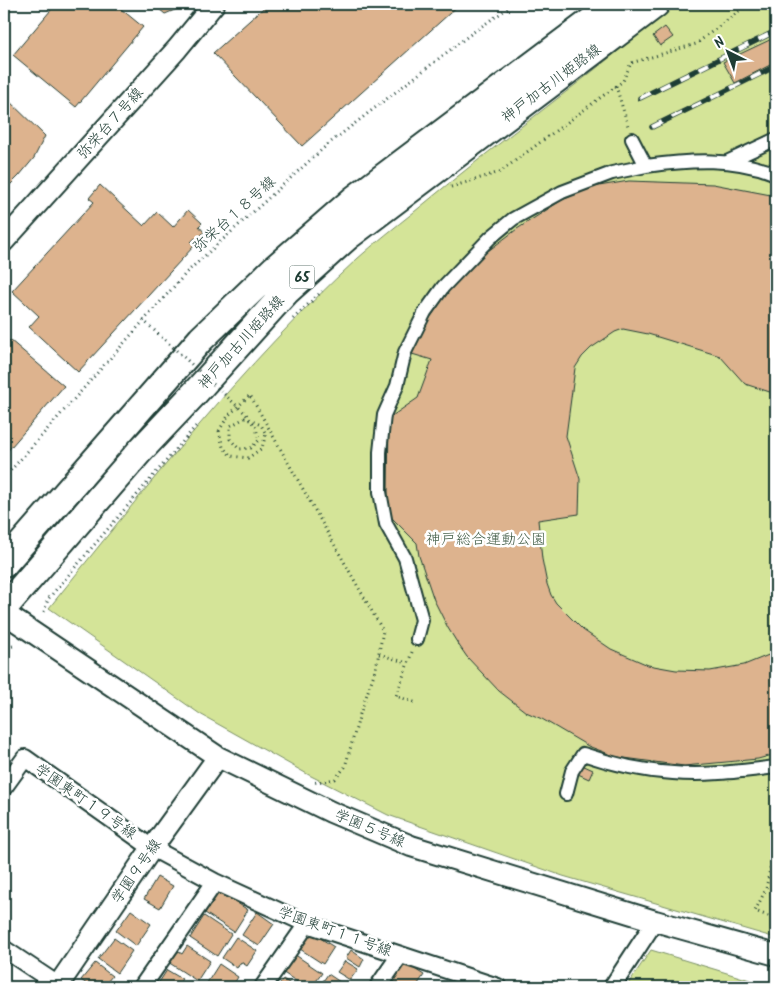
<svg xmlns="http://www.w3.org/2000/svg" width="780" height="991" viewBox="0 0 780 991" font-family="Kalam,'Klee One',sans-serif">
  <style>
    .green { fill: #d4e498; stroke: #7a9066 }
    .building { fill: #ddb38e; stroke: #1f3d34 }
    .lines { fill: none; stroke-linecap: round; stroke-linejoin: round }
    .pedestrian-casing { stroke: #1f3d34; stroke-width: 16 }
    .minor-casing { stroke: #1f3d34; stroke-width: 20 }
    .tertiary-casing { stroke: #1f3d34; stroke-width: 24 }
    .primary-casing { stroke: #1f3d34; stroke-width: 30 }
    .path { stroke: #1f3d34; stroke-width: 3; stroke-dasharray: 1 4; stroke-linecap: butt }
    .pedestrian { stroke: #fff; stroke-width: 12 }
    .minor { stroke: #fff; stroke-width: 16 }
    .tertiary { stroke: #fff; stroke-width: 20 }
    .primary { stroke: #fff; stroke-width: 26 }
    .rail-casing { stroke: #1f3d34; stroke-width: 5.5 }
    .rail { stroke: #fff; stroke-width: 4; stroke-dasharray: 11; stroke-linecap: butt }
    .path-bridge { stroke: #1f3d34; stroke-width: 3; stroke-dasharray: 1 4; stroke-linecap: butt }
    .labels { text-anchor: middle; stroke-width: 5; stroke-linejoin: round; paint-order: stroke }
    .shield { fill: #fff; stroke: #627771; stroke-width: 1 }
    .shield-label { font-size: 14px; font-weight: bold; fill: #1f3d34 }
    .street-label { font-size: 15px; fill: #1f3d34; stroke: #fff }
    .park-label { font-size: 15px; fill: #435e48; stroke: #fff }
  </style>
  <rect width="100%" height="100%" fill="#fff"/>
  <filter id="ink" filterUnits="userSpaceOnUse"><feTurbulence type="fractalNoise" baseFrequency=".02" numOctaves="2"/><feDisplacementMap in="SourceGraphic" scale="10" xChannelSelector="R" yChannelSelector="G"/><feConvolveMatrix kernelMatrix="1 2 1 2 8 2 1 2 1" color-interpolation-filters="sRGB"/></filter>
  <g filter="url(#ink)">
    <path class="green" d="M675,4H776V938L563,876L388,815L309,775L200,714L49,608C146,488 243,364 357,259C375,243 395,227 414,212C500,140 591,76 675,4Z
      M651,950L773,987H626Z"/>
    <path class="building" d="M56,4H115L143,27L76,107L13,55Z
      M153,4H181L177,9L165,14Z
      M268,4H460L302,146L213,53Z
      M665,27L673,37L660,46L653,36Z
      M776,37V62L735,83L723,62Z
      M4,96L45,136L34,158L19,176L4,191Z
      M629,181L713,184L776,196V394L745,384L720,356L648,334L623,329L615,332L591,348L582,357L575,368L566,436L580,479L579,514L538,520L542,559L547,584L551,595L556,603L583,630L611,649L648,665L676,670L710,671L744,665L776,652V754L758,759L684,766L617,757L588,746L542,719L526,712L499,691L467,657L458,644L448,628L434,600L419,556L417,543L390,516L388,494L389,418L418,398L432,360L412,354L428,321L448,291L472,265L488,251L517,229L562,200L593,187Z
      M100,185L144,226L157,212L173,227L188,210L202,223L199,226L204,232L197,240L195,238L191,242L194,246L78,372L29,327L39,316L12,291L94,202L89,198Z
      M10,340L64,386L4,455V383L7,379L4,376V347Z
      M582,765L593,770L589,779L578,774Z
      M157,877L173,886L160,908L144,899Z
      M219,891L248,910L234,932L205,913Z
      M131,910L151,924L136,946L116,931Z
      M257,912L274,924L259,946L242,935Z
      M204,916L231,934L217,956L190,938Z
      M311,932L334,947L323,964L300,949Z
      M236,937L257,951L247,966L241,962L237,968L222,958Z
      M114,938L132,951L117,973L98,959Z
      M187,946L210,961L197,981L168,962L176,950L182,954Z
      M351,950L364,959L360,967L346,958Z
      M294,954L322,973L312,987H305L282,972Z
      M345,961L358,969L350,980L337,972Z
      M95,963L112,976L103,987H91L81,980Z
      M405,963L424,975L416,987H395L391,984Z
      M219,964L238,977L232,987L205,986Z
      M167,970L182,979L176,987H156Z
      M328,974L346,986L345,987H319Z
      M283,979L295,987H278Z"/>
    <g class="lines">
      <defs>
        <path id="pedestrian" d="M729,161L776,139
          M646,166C690,160 734,157 776,174
          M417,639L422,620L405,558L386,524L380,492V452L384,415L397,386L405,352L425,312L443,287L490,238L513,219L562,192L612,173L646,166L632,139
          M566,794L572,771L583,754C612,764 642,771 673,773C707,776 742,771 776,767"/>
        <path id="minor" d="M4,787L25,758L152,848L215,882L307,924L498,987
          M4,949L58,985
          M142,987L215,882
          M263,987L307,924
          M378,987L400,955
          M612,987L655,921"/>
        <path id="tertiary" d="M4,241L177,49L214,4
          M4,613L218,757L331,812L411,846L655,921L776,955
          M57,987L152,848L218,757"/>
        <path id="primary" d="M4,564L201,339L275,268L353,200L614,4
          M4,608L139,452L193,395L287,291L347,237L656,4"/>
      </defs>
      <use href="#pedestrian" class="pedestrian-casing"/>
      <use href="#minor" class="minor-casing"/>
      <use href="#tertiary" class="tertiary-casing"/>
      <use href="#primary" class="primary-casing"/>
      <path class="path" d="M616,86L628,126
        M451,187L500,172L623,81L631,63L696,44L748,4
        M293,319L322,291
        M219,431L228,416L250,395L383,631L376,668L360,714L345,767L335,779L312,783
        M4,478L187,272L327,145L472,33L514,4
        M44,612L48,599L196,426
        M4,651L7,647L13,646
        M412,652L396,696L417,703
        M379,654L407,663
        M776,838L766,889L755,911L776,919"/>
      <use href="#pedestrian" class="pedestrian"/>
      <use href="#minor" class="minor"/>
      <use href="#tertiary" class="tertiary"/>
      <use href="#primary" class="primary"/>
      <defs>
        <path id="rail" d="M640,98L776,31
          M652,127L776,66"/>
      </defs>
      <use href="#rail" class="rail-casing"/>
      <use href="#rail" class="rail"/>
      <path class="path-bridge" d="M143,320L246,414L256,428L259,440L251,448L239,449L230,439V426L245,418L261,425L266,434L262,448L248,458L231,456L223,447L219,431"/>
    </g>
  </g>
  <g class="labels">
    <rect class="shield" x="289.5" y="265.5" width="25" height="23" rx="4"/>
    <g class="shield-label">
      <text x="302" y="282">65</text>
    </g>
    <g class="street-label">
      <text transform="translate(551 83) rotate(-37)" y="5">神戸加古川姫路線</text>
      <text transform="translate(110 123) rotate(-48)" y="5">弥栄台７号線</text>
      <text transform="translate(234 214) rotate(-42)" y="5">弥栄台１８号線</text>
      <text transform="translate(241 342) rotate(-48)" y="5">神戸加古川姫路線</text>
      <text transform="translate(86 801) rotate(35)" y="5">学園東町１９号線</text>
      <text transform="translate(370 828) rotate(23)" y="5">学園５号線</text>
      <text transform="translate(136 871) rotate(-55)" y="5">学園９号線</text>
      <text transform="translate(335 931) rotate(20)" y="5">学園東町１１号線</text>
    </g>
    <g class="park-label">
      <text x="486" y="544">神戸総合運動公園</text>
    </g>
  </g>
  <rect width="780" height="991" fill="none" stroke="#fff" stroke-width="20"/>
  <rect x="10" y="10" width="760" height="971" fill="none" stroke="#1f3d34" stroke-width="2" filter="url(#ink)"/>
  <g transform="translate(728 52) rotate(318)" stroke="#ffffff" stroke-width="4" paint-order="stroke">
  <path d="M0-4L9 19L0 12L-9 19Z" fill="#1f3d34"/>
  <text y="-8" font-size="14" font-weight="bold" text-anchor="middle" fill="#1f3d34">N</text>
  </g>
</svg>
